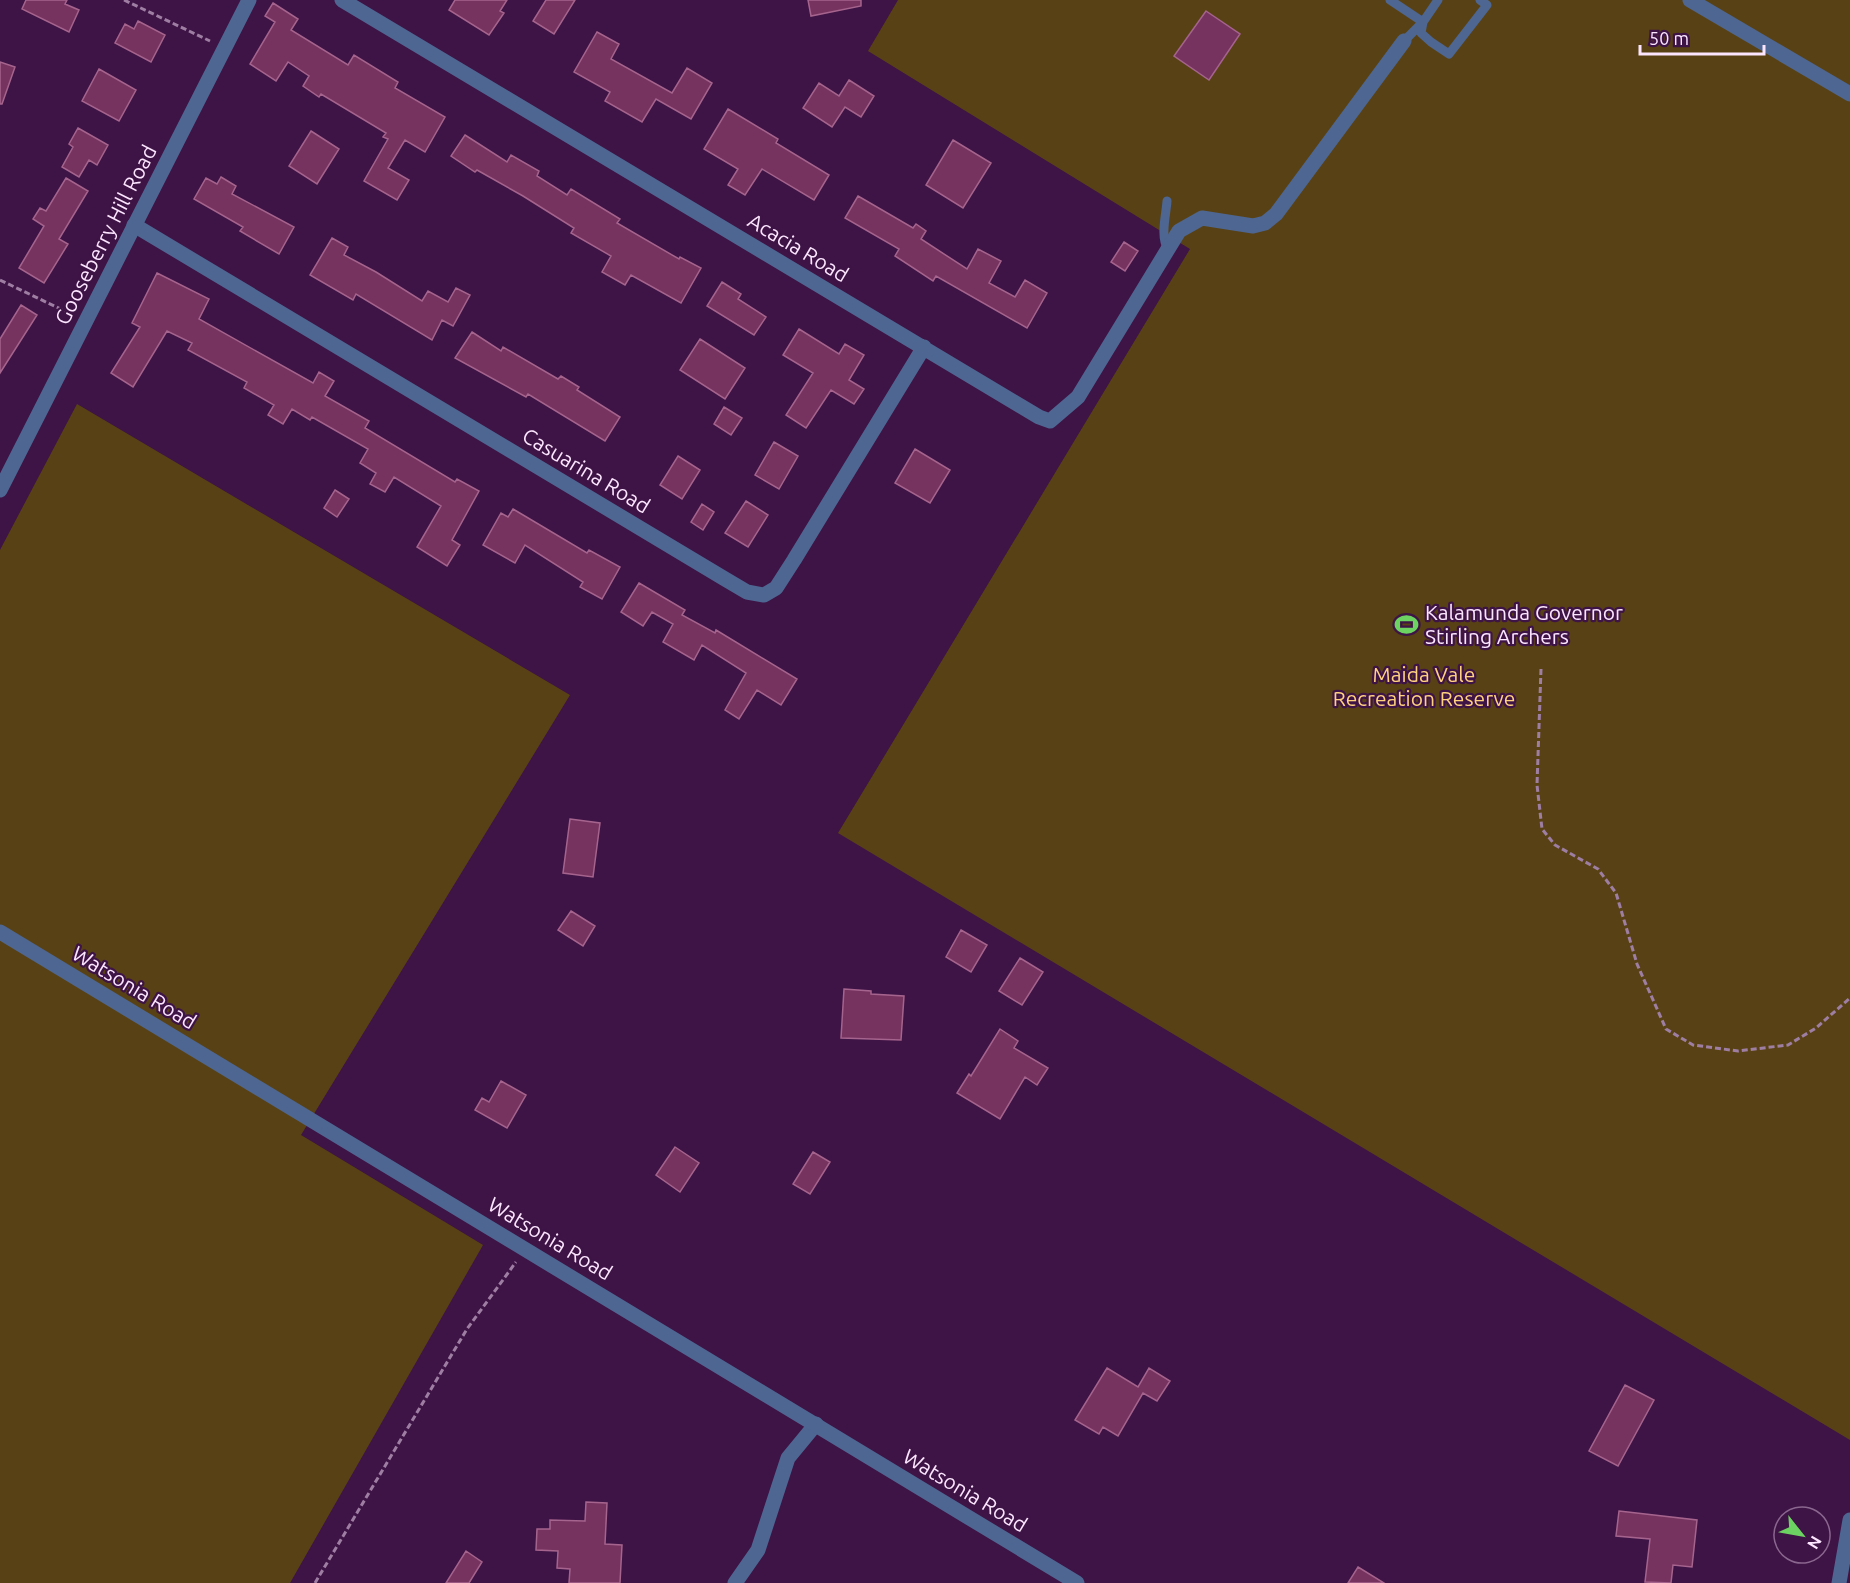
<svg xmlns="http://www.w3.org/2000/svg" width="1850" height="1583" viewBox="0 0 1850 1583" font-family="Ubuntu,sans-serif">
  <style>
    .green { fill: #584215 }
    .building { fill: #773360; stroke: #a5648d; stroke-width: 1.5 }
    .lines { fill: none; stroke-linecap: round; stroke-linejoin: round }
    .path { stroke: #9e7ea3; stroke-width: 3; stroke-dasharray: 6 3; stroke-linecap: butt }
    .service { stroke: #4e6692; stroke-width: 9 }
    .minor { stroke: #4e6692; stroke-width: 15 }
    .tertiary { stroke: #4e6692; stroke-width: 15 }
    .labels { text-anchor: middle; stroke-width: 4.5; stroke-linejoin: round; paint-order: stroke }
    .street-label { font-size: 21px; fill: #fce6ff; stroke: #3e1345 }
    .poi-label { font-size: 21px; fill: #fce6ff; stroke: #3e1345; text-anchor: start }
    .park-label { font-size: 21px; fill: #fed27f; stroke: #3e1345 }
  </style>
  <rect width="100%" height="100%" fill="#3e1345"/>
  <path class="green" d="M898,0H1850V1440L838,833L1190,249L868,51Z
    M77,404L570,695L301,1135L483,1245L290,1583H0V550Z"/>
  <path class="building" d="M26,0H67L65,4L79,10L69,32L22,9Z
    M455,0H507L500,11L504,13L489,35L449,10Z
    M546,0H575L554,34L533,21Z
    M808,0H861V6L811,16Z
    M273,3L298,19L291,30L348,65L354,55L398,82L395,88L445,117L425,152L405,140L388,168L409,180L397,200L364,181L388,139L383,137L386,133L321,94L319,97L303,86L309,76L288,62L276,81L250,64L275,22L265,16Z
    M1206,11L1240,34L1209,80L1174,56Z
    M138,21L165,35L151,62L115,43L125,24L134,29Z
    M597,32L619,44L611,59L672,93L687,68L712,83L691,119L656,99L642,122L605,101L610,92L574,72Z
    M0,62L15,67L2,104H0Z
    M99,69L136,90L119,121L82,101Z
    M849,80L874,96L861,117L845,107L832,127L803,108L819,83L839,96Z
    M728,109L778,139L776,143L829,175L814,200L762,169L745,195L728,185L738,169L704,149Z
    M78,128L108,145L97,165L89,160L79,177L62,167L73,147L69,144Z
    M311,131L339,149L317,184L289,166Z
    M465,135L507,162L511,155L539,171L537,176L567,195L571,189L620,219L617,223L679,259L680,257L701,268L681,303L631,275L625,285L602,272L611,256L571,233L574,228L523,196L477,170L475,172L451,156Z
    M953,140L991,163L963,208L926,185Z
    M221,177L236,186L232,194L294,227L279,254L240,231L243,227L194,199L206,178L217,184Z
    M66,178L88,191L59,239L68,244L44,283L19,268L44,226L33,219L40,208L46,211Z
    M858,196L913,228L916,224L926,231L921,239L967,269L978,249L1001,261L989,283L1015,297L1025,280L1047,293L1027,328L936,276L933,281L895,256L899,249L845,218Z
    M332,238L348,247L344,255L376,272L422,301L428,291L448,302L456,288L470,295L453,326L442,320L432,340L356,294L353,300L310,275Z
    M1124,242L1138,251L1125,271L1111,262Z
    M157,273L209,299L199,319L313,383L319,372L334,381L325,396L369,421L365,428L455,482L457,479L479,491L452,540L460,545L447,566L417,547L441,506L394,477L385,492L370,484L376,473L360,463L368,449L312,417L310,420L292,409L283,424L268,415L274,405L244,388L247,382L188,350L192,343L167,331L133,387L111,373L140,327L132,323Z
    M722,282L741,294L738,299L766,317L754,335L707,306Z
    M21,305L37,315L0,373V339Z
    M799,329L839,354L845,344L864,355L849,380L864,389L854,404L831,390L806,428L786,415L813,373L783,355Z
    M472,332L501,351L503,347L558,379L561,376L579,387L577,390L620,417L605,441L528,394L526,397L455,358Z
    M700,339L745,368L725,399L680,370Z
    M724,407L742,418L731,435L714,424Z
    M774,442L798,456L779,489L755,475Z
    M915,449L950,470L930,503L895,483Z
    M678,456L700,470L682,499L660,485Z
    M335,490L349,499L337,517L324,508Z
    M746,501L768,515L748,547L725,533Z
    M702,504L714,512L703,530L691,522Z
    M513,509L587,553L589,550L620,567L602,599L580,587L583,582L525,545L515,563L483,545L501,513L508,517Z
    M639,583L685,610L682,615L715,633L716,630L797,679L781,705L757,690L739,719L725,710L746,673L702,645L694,660L663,642L673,624L652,612L643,626L621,612Z
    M570,819L600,823L593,877L563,873Z
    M571,911L595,926L583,946L558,930Z
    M961,930L987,945L971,972L946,957Z
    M1020,958L1043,972L1022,1005L999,991Z
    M844,989L871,991V994L904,996L901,1040L841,1038Z
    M1000,1029L1018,1041L1014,1048L1048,1068L1037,1085L1025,1077L1000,1119L957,1093L969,1074L971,1076Z
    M501,1081L526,1095L507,1128L475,1110L482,1098L489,1102Z
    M675,1147L699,1163L680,1192L656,1175Z
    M813,1152L830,1162L810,1194L793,1184Z
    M1107,1368L1138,1387L1149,1368L1170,1381L1157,1401L1143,1393L1118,1436L1103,1427L1099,1434L1075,1420Z
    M1625,1385L1654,1400L1618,1466L1589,1451Z
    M586,1502L607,1503L605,1544L622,1545L620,1583H569L570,1569L557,1568L558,1551L536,1550L537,1529H550V1520L585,1521Z
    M1619,1511L1697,1520L1692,1567L1673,1565L1671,1583L1645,1582L1650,1539L1616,1536Z
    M466,1551L482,1562L469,1583H446Z
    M1358,1567L1384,1583H1348Z"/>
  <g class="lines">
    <path class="path" d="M124,0L210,41
      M0,280L71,314
      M1541,669L1537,785L1542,829L1555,845L1598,869L1616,893L1637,964L1666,1029L1693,1045L1738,1051L1788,1045L1816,1028L1850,998
      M315,1583L467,1329L516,1262"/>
    <path class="service" d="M1390,0L1423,22L1438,0
      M1404,41L1423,22L1421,33L1431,42L1449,54L1487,5L1480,0
      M1167,201C1166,215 1160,237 1168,249"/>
    <path class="minor" d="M342,0L1039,417L1050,421L1078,397L1179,231L1202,218L1253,226L1265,223L1276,214L1404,41
      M1690,0L1850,94
      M134,225L725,579L747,592L764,595L776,588L794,560L924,347
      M735,1583L758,1550L788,1458L816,1424"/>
    <path class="tertiary" d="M0,490L249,0
      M0,932L1077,1583
      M1839,1583L1850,1520"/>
  </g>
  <defs>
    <symbol id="stadium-bare" viewBox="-9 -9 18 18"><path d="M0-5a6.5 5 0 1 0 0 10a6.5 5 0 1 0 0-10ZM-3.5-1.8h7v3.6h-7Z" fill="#6cd362" stroke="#3e1345" stroke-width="2.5" paint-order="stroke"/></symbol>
  </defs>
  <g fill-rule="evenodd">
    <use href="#stadium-bare" x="1390" y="608" width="33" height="33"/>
  </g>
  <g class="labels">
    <g class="street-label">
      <text transform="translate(106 235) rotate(-63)" y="7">Gooseberry Hill Road</text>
      <text transform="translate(798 248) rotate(31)" y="7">Acacia Road</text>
      <text transform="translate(586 471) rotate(31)" y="7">Casuarina Road</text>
      <text transform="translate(134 988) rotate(31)" y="7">Watsonia Road</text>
      <text transform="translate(550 1239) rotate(31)" y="7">Watsonia Road</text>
      <text transform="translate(965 1491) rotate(31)" y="7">Watsonia Road</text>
    </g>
    <g class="poi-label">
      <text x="1425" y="620">Kalamunda Governor<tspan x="1425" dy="24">Stirling Archers</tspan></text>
    </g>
    <g class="park-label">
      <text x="1424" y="682">Maida Vale<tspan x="1424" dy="24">Recreation Reserve</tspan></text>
    </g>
  </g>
  <g transform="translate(1802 1535) rotate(121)"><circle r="28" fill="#3e1345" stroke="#8a678f" stroke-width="1.5"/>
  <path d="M0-4.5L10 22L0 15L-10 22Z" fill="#6cd362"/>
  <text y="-9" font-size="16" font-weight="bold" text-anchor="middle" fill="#fce6ff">N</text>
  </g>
  <path d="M1640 45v9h124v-9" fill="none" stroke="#fce6ff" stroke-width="3"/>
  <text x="1649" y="45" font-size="18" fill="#fce6ff" stroke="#3e1345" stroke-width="4.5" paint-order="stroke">50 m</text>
</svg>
